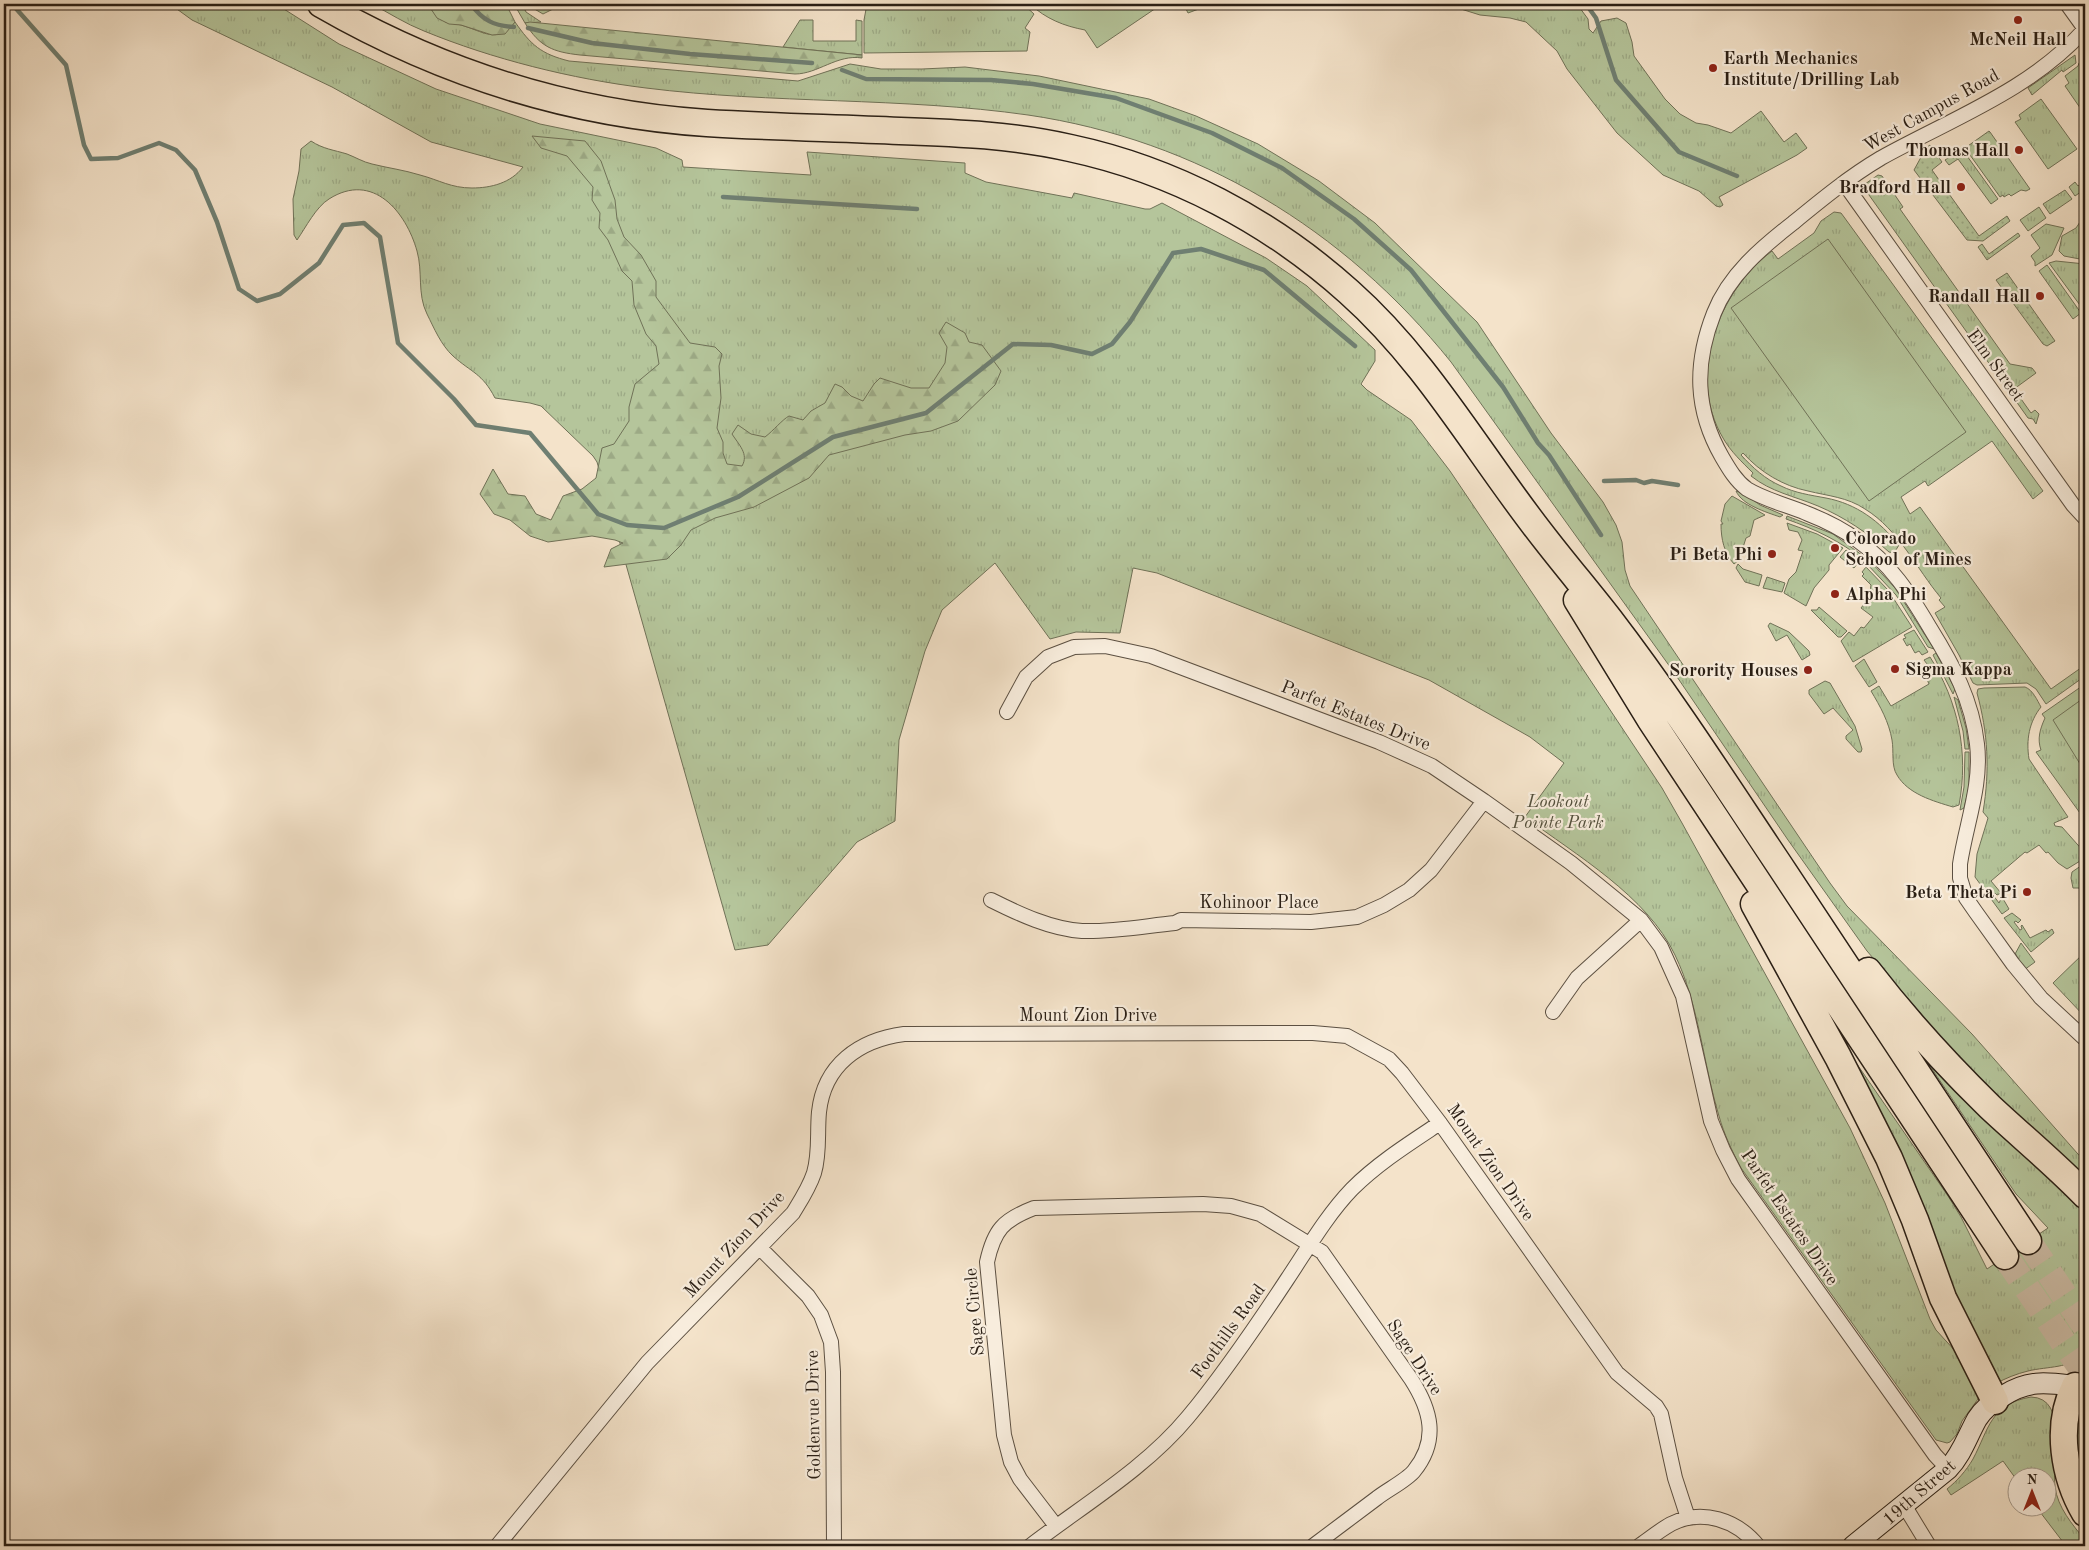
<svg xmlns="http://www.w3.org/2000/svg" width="2089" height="1550" viewBox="0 0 2089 1550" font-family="'Old Standard TT',serif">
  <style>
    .grass { fill: url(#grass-tufts); stroke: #707258 }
    .forest { fill: url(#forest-firs); stroke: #707258 }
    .garden { fill: url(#garden-dots); stroke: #707258 }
    .pitch { fill: #b5c59b; stroke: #707258 }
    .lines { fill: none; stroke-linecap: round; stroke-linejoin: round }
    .stream { stroke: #6f7f72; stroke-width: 4.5 }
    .highway-tunnel { stroke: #ccbca6; stroke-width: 26; stroke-dasharray: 26 13; stroke-linecap: butt }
    .street-casing { stroke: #5c5042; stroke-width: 16 }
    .secondary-casing { stroke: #2a1f15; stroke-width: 22 }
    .highway-casing { stroke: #2a1f15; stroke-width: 29 }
    .street { stroke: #f8eddd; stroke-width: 14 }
    .secondary { stroke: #f8eddd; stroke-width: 20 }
    .highway { stroke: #f4e3ca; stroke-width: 26 }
    .poi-dot { fill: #8f2418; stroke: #f8eddd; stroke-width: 2 }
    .labels { text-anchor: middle; stroke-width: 4.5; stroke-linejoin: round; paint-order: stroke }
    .poi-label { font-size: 18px; font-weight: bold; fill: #2a1f15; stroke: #f8eddd; text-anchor: end }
    .street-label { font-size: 18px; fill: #2a1f15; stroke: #f8eddd }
    .park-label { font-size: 18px; font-style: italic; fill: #54513d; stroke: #f8eddd }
  </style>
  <defs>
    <pattern id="grass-tufts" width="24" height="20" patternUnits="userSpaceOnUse" patternTransform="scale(1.25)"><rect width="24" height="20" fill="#b5c59b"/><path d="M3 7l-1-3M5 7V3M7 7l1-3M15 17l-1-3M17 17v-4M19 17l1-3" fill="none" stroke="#9ca985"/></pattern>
    <pattern id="forest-firs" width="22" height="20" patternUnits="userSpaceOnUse" patternTransform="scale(1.25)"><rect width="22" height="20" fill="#b5c59b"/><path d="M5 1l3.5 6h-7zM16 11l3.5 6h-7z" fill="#9ca985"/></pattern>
    <pattern id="garden-dots" width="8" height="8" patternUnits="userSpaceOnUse" patternTransform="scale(1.25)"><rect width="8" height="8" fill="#b5c59b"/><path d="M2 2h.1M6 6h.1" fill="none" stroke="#9ca985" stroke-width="1.8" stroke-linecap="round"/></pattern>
  </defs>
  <rect width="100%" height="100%" fill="#f4e3ca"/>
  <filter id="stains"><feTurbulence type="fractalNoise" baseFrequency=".004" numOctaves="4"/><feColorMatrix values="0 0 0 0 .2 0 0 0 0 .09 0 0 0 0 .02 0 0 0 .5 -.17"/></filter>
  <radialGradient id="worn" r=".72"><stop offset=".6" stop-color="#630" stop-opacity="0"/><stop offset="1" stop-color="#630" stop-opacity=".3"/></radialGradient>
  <path class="grass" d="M170,4H276L339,44L436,89L540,124L656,148L682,160L683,167L811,175L807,152L965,163V173L986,182L1072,198L1074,193L1145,209H1150L1162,203L1266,258L1307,286L1375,350V361L1361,384L1367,390L1411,420L1450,471L1537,600L1662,788L1682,823L1850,1128L1885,1203L1930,1319L1936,1330L1957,1353L1981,1391L1978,1399L1962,1421L1957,1434L1950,1442L1947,1443L1936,1440L1741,1168C1732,1151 1724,1134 1719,1116C1703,1063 1699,1005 1675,955C1647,896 1576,855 1525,817L1564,763L1530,737L1429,680L1157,573L1133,568L1120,633L1076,632L1050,639L995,563L942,610L925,651L899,740L895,821L857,842L768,945L735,950L597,462L593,456L541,406L530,403L495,398C482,373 472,373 453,356C441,345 434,328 427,314C417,294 423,272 417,251C406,212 373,171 329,199C316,207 306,227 297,240L294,235L293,199L299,171L301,149L311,141C323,149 334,150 347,154C355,157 363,162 372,164C388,168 404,170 420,175C439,180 451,188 472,188C491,188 511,183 523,167L431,142L332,87L192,20Z
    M372,4H445V22C450,24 455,23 461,25C483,31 497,45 515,22C531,45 541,54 569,61L798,81L850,64L881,69H922L965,67L1039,76L1149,99L1196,116L1258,144L1319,181L1375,223L1477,322L1551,433L1603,502L1616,525L1622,542L1625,570L1630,586L1830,883L1847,906L1972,1034L2085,1162V1185L1964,1064L1867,951L1788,840L1673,671L1451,362C1344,229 1198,140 1028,115C902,97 773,104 646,88C572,79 492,59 424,31C406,24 389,13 372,4Z
    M514,4H522L526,12L541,22L525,23Z
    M867,4H1023L1034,14L1025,28L1030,32L1027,51L864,53V20Z
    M1194,4H1212L1188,13L1186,9Z
    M1445,4H1577L1588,19L1589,29L1593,33L1601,21L1617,18L1626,23L1632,42L1634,56L1665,99L1680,114L1696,123L1708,125L1731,133L1761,111L1784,142L1796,133L1807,148L1797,155L1719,197L1723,205L1720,207L1716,206L1699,191L1663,175L1617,133L1567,69L1557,51L1526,22L1510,18L1480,15Z
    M800,20H813V41H856V20L862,21V55L783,47Z
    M2075,55L2076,63L2063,72L2062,70L2032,95L2028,88Z
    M2085,62V115L2065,86L2069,83L2065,76L2078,66L2079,63Z
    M2041,99L2077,149L2048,169L2015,122L2021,119L2019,115Z
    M1989,131L1990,132L2030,189L2026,191L2021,190L2011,196L2009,194L2004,197L2003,195L2000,197L1965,148Z
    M1962,149L1998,199L1991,204L1958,159L1949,165L1945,160Z
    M1878,175L1882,176L1903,207L1900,209L2010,364L2032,368L2036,373L2014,389L2031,413L2035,410L2039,414L2036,424L2033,419L2028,418L1864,188L1865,184Z
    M2085,181V189L2075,196L2069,187L2075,182L2078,186Z
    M2065,190L2072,199L2050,214L2043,204Z
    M2039,207L2046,218L2028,231L2020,220Z
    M1834,212L1841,213L1844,217L2043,491L2033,499L1992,441L1928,486L1925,481L1901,497L1910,514L1920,507L2051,689L2085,665V676L2046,704L2036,689L2027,683L1977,685L1973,683L1959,655L1935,613L1945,607L1939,600L1941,598C1916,568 1899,530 1865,509C1847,497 1828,496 1808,491C1783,486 1760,472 1743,453L1741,455C1753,468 1765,479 1781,486C1795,493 1810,495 1826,498C1857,504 1879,521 1899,545L1894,553L1889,552C1868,533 1844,517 1818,506C1794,496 1771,492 1751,476L1753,473C1742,462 1731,452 1723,438C1686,375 1718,292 1772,251L1778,259L1814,233L1821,221Z
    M2085,221V260L2064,256L2059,251L2062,236L2076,228L2080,222Z
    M2046,224L2064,228L2052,255L2035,266V262L2031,256L2040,248L2031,235Z
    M2056,261L2085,264V312L2049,263Z
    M2047,265L2081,313L2073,319L2039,271Z
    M1736,491L1742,492L1760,505L1783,515L1780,517C1766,512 1742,505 1736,491Z
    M1732,496L1765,515L1754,520L1750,536L1746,538L1739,560L1734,564C1724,553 1721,539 1721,524H1723L1721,521L1725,504Z
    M1787,516L1833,534L1866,558L1864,560C1840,541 1815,529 1786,519Z
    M1787,523L1817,534L1843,548L1829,565V570L1814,588L1806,606L1784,593L1789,579L1796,572L1803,551L1798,550L1802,540L1798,532L1789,530Z
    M1846,550L1860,560L1854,568L1840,557Z
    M1869,560L1895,588L1934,649L1928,647L1896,595L1866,563Z
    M1738,564L1743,569L1762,575L1759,586L1745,582L1736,568Z
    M1866,567L1888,590L1912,627L1853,662L1841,641L1849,632L1854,636L1861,627L1864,628L1873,617L1861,608L1868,599L1867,596L1870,592L1871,585L1862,576L1864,574L1862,572Z
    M1767,577L1785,583L1782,592L1763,588Z
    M1819,607L1847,631L1841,637H1838L1811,610H1817Z
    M1770,623L1789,632L1809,651L1810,655L1802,660L1787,635L1776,641L1768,626Z
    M1914,630L1928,652L1922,655L1919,651L1915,653L1910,644L1907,646L1903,639L1906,638L1904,635Z
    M1936,653L1955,689L1953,694L1933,655Z
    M1930,657C1958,701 1969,752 1959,805L1953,807C1933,801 1908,794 1897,775C1891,766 1894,751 1892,740C1889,722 1880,706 1871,691L1879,686L1891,706L1929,684L1926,677L1928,675L1923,666L1927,664L1924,660Z
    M1864,659L1877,682L1869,687L1855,666Z
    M1825,681L1830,683L1855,726L1862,749L1861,752H1858L1846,739V736L1853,730L1833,708L1824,714L1809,694V690Z
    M2085,684V820L2036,752L2041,750C2037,739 2040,729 2045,718L2042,714Z
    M1984,688L2025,687C2033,690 2037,700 2041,707C2029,722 2026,740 2029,759L2068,817L2054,823L2055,826L2062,827L2085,853V858L2067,869L2058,863L2048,852L2046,853L2039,845L2027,853L2025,852L1991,881L2001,893L1997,895L1995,893L1993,895L1999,903L2002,897L2009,909L2002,914L1975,877L1977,854L1988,818L1983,812C1990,770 1988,733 1977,693L1978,689Z
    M1954,697L1958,700L1966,728L1969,749H1965L1963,731Z
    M1965,752H1969V787L1964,808L1960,810L1964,787Z
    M2085,863V899L2079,888H2073L2071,878L2072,872Z
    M2012,913L2021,920L2018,923L2016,921L2014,922L2020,930L2022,929L2021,926L2022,925L2030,938L2046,930L2048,932L2052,929L2054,933L2031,952L2004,918Z
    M2021,943L2035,962L2024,970L2014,956Z
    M2085,952V1017L2053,983Z
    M1812,999L1948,1196L1961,1217L1987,1269L2048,1228L2016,1194L1924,1057L1992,1127L2074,1201L2085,1214V1354C2068,1369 2049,1366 2028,1371C2016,1374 2006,1378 1995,1384Z
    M2082,1395H2085V1502L2070,1442Z
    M2031,1397C2069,1398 2052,1461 2055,1487C2058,1508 2072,1524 2085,1540V1546H2066L2037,1508H2046V1478H2016V1479L2003,1461L1951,1495L1947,1489C1957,1481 1966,1471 1973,1459C1989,1429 1990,1404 2031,1397Z"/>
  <path class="forest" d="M421,4H506L515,22L505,34L492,35L461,25L449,24L437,18L431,9Z
    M530,22L862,55V58C837,54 818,74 795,74L580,55C553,52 540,47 525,23Z
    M532,136L585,141L601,161L615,200L617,219L624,237L641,255L656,281V297L690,343L715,347L722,354L719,366L721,398L717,428L723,442V453L727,464L742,466C749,454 739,445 732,434L738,425L751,434L765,437C773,431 783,419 789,416L803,420L811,411L825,403L835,384L842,387L851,396L863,401L874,384L880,378L911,388H929L945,363L947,347L939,333L946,322L965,333L969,342L982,345L1001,371L995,385L958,421L931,431L905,435L829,455L809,478L754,507L715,518L691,530L681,545L667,559L604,567L611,549L623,543L615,540L592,536L548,542L530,536L510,520L494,514L480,494L493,469L508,494L525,496L536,514L551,520L563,496L582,489L596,478L602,448L614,444L629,421V407L635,384L659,364L656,346L646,334L634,305L632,281L622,271L608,240L599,228L600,213L592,200L593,187L567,156L541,148Z"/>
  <path class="garden" d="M1930,145L1942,162L1932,170L1979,236L2007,216L2010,221L1983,241L1967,240L1914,170L1926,148Z
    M2018,233L2020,236L1987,260L1978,247L1982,244L1989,254Z
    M2007,273L2055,341L2047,346L2043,344L1996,280Z"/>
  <path class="pitch" d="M530,4H563L543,14L531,7Z
    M1030,4H1078L1092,9L1121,4H1162L1097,48L1085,30C1064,26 1046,19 1030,4Z
    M1828,239L1966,432L1869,501L1731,308Z
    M2085,697V772L2053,720Z"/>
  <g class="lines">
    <path class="stream" d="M12,4L66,65L84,145L91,159L118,158L159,143L176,150L195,170L217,222L239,289L257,301L280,294L319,263L343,225L364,223L380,237L398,343L454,399L476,425L530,433L598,514L627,525L664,528L738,497L833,437L926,413L1013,344L1051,345L1092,354L1112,344L1130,322L1173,253L1201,249L1264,270L1355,346
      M471,4C482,20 494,26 514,27
      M1586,4L1596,18L1616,80L1679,152L1737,176
      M528,28L592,43L690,54L812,63
      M842,70L866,79L991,80L1033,84L1116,98L1212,133L1282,168L1354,219L1411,270L1503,387L1538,443L1549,455L1601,535
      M723,197L917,209
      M1604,481L1636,480L1644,483L1652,481L1678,485"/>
    <path class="highway-tunnel" d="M2028,1241L2085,1326
      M2005,1256L2085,1374"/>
    <defs>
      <path id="street" d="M2067,4L2085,29C2031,90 1951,119 1881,158C1849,177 1821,200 1793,223C1761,248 1729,275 1714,313C1694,364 1695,410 1722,457C1729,469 1736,481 1747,489C1765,500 1787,505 1806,513C1824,520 1841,528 1857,540C1890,563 1910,594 1930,628C1953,665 1972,700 1977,744C1982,785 1966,824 1960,864V878L1966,898L1975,911L2013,964L2041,998L2085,1039
        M1844,183L2073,505L2085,518
        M1007,712L1026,677L1048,657L1074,647L1105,646L1151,656L1379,742L1432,766L1484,801L1571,863L1641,920L1661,947L1683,996L1711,1121L1723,1150L1738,1179L1935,1455L1948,1469
        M991,900C1019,914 1051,929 1082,931C1113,932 1145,926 1175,923L1181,920L1311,922L1357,917L1384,905L1409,890L1431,870L1484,801
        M1553,1012L1577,978L1641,920
        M760,1248L808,1296L821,1315L831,1342L833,1372L834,1546
        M1904,1505L1929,1546
        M1056,1526L1020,1479L1011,1462L1004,1435L987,1262C994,1230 1003,1220 1034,1208L1203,1204L1231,1206L1260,1214L1322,1252L1411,1379C1431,1410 1439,1440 1414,1471C1407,1480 1387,1490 1377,1498C1356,1514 1334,1530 1313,1546
        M497,1546L647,1363L793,1213C801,1200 809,1188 814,1173C820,1153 817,1133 819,1112C824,1065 859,1040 904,1034L1313,1033L1347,1036L1389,1059L1402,1073L1440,1123L1617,1373L1656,1406L1661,1414L1675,1478L1688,1518
        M1030,1546C1082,1506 1146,1468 1188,1417C1224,1374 1257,1325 1288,1278C1308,1248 1327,1215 1352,1189C1378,1163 1410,1143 1440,1123
        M1639,1546C1649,1539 1660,1530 1671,1524C1702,1508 1737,1520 1758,1546"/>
      <path id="secondary" d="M1853,1546L1948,1469C1962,1454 1967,1437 1977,1419C1984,1408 1992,1402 2003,1396C2032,1377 2053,1384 2085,1387"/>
      <path id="highway" d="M321,4C439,72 570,114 707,123C772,127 836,128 900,131C957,133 1014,135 1070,148C1173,170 1270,221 1349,292C1429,363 1480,457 1546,540C1567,567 1589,593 1610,620C1672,701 1727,787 1784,872C1865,995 1947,1118 2028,1241
        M1577,600L1650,719L2005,1256
        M1754,904L1838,1057L1889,1158L1915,1220L1943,1298L1995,1401
        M1868,971C1905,1019 1946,1064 1990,1107C2021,1136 2055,1164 2085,1195
        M2075,1386C2055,1426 2064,1477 2085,1513"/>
    </defs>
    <use href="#street" class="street-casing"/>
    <use href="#secondary" class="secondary-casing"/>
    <use href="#highway" class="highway-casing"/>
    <use href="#street" class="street"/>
    <use href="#secondary" class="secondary"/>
    <use href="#highway" class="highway"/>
  </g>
  <g class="poi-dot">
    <circle cx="2018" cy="20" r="5"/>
    <circle cx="1713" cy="68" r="5"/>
    <circle cx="2019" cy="150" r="5"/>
    <circle cx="1961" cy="187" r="5"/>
    <circle cx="2040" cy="296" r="5"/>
    <circle cx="1835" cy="548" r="5"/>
    <circle cx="1772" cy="554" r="5"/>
    <circle cx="1835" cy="594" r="5"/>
    <circle cx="1895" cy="669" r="5"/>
    <circle cx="1808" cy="670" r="5"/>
    <circle cx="2027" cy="892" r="5"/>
  </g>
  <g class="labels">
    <g class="poi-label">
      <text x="2018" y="45" text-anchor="middle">McNeil Hall</text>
      <text x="1723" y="64" text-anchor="start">Earth Mechanics<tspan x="1723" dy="21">Institute/Drilling Lab</tspan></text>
      <text x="2009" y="156">Thomas Hall</text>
      <text x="1951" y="193">Bradford Hall</text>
      <text x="2030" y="302">Randall Hall</text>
      <text x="1845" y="544" text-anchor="start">Colorado<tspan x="1845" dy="21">School of Mines</tspan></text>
      <text x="1762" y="560">Pi Beta Phi</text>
      <text x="1845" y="600" text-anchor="start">Alpha Phi</text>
      <text x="1905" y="675" text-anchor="start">Sigma Kappa</text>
      <text x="1798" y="676">Sorority Houses</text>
      <text x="2017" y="898">Beta Theta Pi</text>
    </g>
    <g class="street-label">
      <text transform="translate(1931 110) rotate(-29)" y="6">West Campus Road</text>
      <text transform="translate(1996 365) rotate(54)" y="6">Elm Street</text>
      <text transform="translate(1356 715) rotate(22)" y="6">Parfet Estates Drive</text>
      <text x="1259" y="908">Kohinoor Place</text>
      <text x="1088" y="1021">Mount Zion Drive</text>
      <text transform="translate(1491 1162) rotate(55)" y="6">Mount Zion Drive</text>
      <text transform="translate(1790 1217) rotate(56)" y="6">Parfet Estates Drive</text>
      <text transform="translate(734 1244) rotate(-47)" y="6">Mount Zion Drive</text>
      <text transform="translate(974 1312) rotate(-95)" y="6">Sage Circle</text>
      <text transform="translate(1228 1331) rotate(-54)" y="6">Foothills Road</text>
      <text transform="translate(1415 1357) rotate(57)" y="6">Sage Drive</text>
      <text transform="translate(813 1415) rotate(-91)" y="6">Goldenvue Drive</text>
      <text transform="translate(1919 1492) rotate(-41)" y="6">19th Street</text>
    </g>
    <g class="park-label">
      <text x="1558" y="807">Lookout<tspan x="1558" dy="21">Pointe Park</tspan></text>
    </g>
  </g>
  <rect width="2089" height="1550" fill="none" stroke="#f4e3ca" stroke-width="20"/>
  <rect x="5" y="5" width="2079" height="1540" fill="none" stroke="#2a1f15" stroke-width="2.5"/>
  <rect x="10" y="10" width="2069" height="1530" fill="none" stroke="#2a1f15"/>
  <g transform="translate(2032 1492)"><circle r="24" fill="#f8eddd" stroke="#a69b8d"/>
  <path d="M0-4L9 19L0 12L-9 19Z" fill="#8f2418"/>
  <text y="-8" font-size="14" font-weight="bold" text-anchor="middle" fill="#2a1f15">N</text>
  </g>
  <rect width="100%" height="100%" filter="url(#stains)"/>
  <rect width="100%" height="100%" fill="url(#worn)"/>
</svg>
